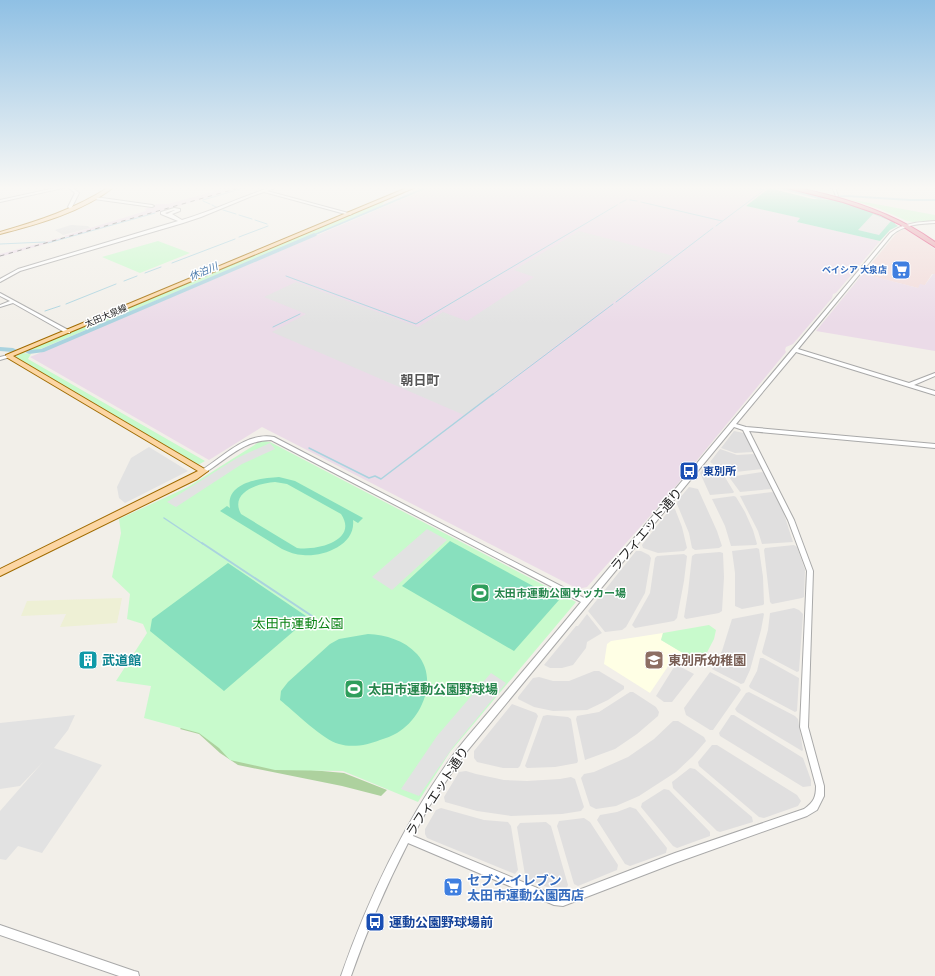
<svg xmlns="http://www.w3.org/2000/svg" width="935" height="976" viewBox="0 0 935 976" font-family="'Archivo Narrow','Noto Sans JP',sans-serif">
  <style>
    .residential { fill: #e0dfdf }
    .commercial { fill: #f2dad9 }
    .industrial { fill: #ebdbe8 }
    .education { fill: #ffffe5 }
    .farmland { fill: #eef0d5 }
    .forest { fill: #add19e }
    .park { fill: #c8facc }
    .pitch { fill: #88e0be; fill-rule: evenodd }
    .parking { fill: #e2e2e2 }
    .water { fill: #aad3df }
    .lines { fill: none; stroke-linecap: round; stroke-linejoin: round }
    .stream-far2 { stroke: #aad3df; stroke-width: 1 }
    .stream-far1 { stroke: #aad3df; stroke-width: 1.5 }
    .stream { stroke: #aad3df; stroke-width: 2 }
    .river { fill: #aad3df; fill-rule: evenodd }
    .minor-casing { stroke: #a9a9a9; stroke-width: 2 }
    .major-casing { stroke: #a06b00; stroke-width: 2 }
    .highway-casing { stroke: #dc2a67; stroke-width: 2 }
    .minor { fill: #fff; fill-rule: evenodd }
    .major { fill: #fcd6a4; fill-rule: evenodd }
    .highway { fill: #e892a2; fill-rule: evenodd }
    .rail { stroke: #707070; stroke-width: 1; stroke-dasharray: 4.5 4.5; stroke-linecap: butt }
    .labels { text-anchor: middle; stroke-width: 3; stroke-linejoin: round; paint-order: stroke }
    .far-shop-label { font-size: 9px; font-weight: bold; fill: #366cbe; stroke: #fff; text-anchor: end }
    .far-street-label { font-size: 9px; fill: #222; stroke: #fff }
    .far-water-label { font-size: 10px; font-style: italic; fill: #4a7aab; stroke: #fff }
    .transit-label { font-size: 11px; font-weight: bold; fill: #164399; stroke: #fff; text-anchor: start }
    .leisure-label { font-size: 11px; font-weight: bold; fill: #27864d; stroke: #fff; text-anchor: start }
    .quarter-label { font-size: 13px; font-weight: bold; fill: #555; stroke: #fff }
    .near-street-label { font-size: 13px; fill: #222; stroke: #fff }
    .near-park-label { font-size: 13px; fill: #0c8416; stroke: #fff }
    .near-culture-label { font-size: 13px; font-weight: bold; fill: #0d838f; stroke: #fff; text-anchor: start }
    .near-education-label { font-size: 13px; font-weight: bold; fill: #785e54; stroke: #fff; text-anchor: start }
    .near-leisure-label { font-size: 13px; font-weight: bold; fill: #27864d; stroke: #fff; text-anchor: start }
    .near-shop-label { font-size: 13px; font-weight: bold; fill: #366cbe; stroke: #fff; text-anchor: start }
    .near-transit-label { font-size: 13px; font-weight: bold; fill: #164399; stroke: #fff; text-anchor: start }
  </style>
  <rect width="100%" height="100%" fill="#f2efe9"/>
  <path class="residential" d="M71,225L88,226L90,228L63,235L55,230Z
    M734,431L744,433L753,452L735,453L721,448Z
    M720,449L737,455L753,454L756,456L762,469L727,473L710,462Z
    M707,464L723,474L734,492L733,493L710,495L700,473Z
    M762,472L764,473L771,489L740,492L729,477Z
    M689,487L698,489L717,531L722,546L719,548L695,550L692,548L689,533L677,504L678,500Z
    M772,492L774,493L784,514L793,542L762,544L758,531L740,496Z
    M734,496L736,497L745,512L753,530L757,544L756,545L731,546L725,526L712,499Z
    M671,508L675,509L682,527L687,548L684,551L658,553L643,548L642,545Z
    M794,545L797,547L805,570L804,597L802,598L772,604L770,602L764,550L765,548Z
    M757,548L759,549L763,577L764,604L763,605L742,609L735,606V573L732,551Z
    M636,551H641L649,555L651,558L645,593L626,627L622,630L605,632L588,611Z
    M720,552L723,553L724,577L722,611L719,613L686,619L684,617L688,592L692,556L695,554Z
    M684,554L687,556L684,581L677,618L674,621L635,628L632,625L650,593L655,558L657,556Z
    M794,608L799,610L803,614L799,671L797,672L763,654L762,652L768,630L770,613Z
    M763,613L764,614L761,630L750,670L744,683L741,684L712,669L722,651L732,619Z
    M587,614L602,633L587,642L586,648L573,665L562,668H550L544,665L576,626H578Z
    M760,658H763L799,678L797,711L795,712L750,688L749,686L757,671Z
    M679,666L694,674L672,702H664L656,696L674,667Z
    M594,671H599L624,686V689L608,700L587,710L553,711L534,707L518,699V697L533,678L539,677L553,681H569Z
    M710,672L739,687L741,690L713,730H710L686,715L684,708Z
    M630,692H633L656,707L659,712L658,716L637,734L615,749L585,760L576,719L577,716L599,712Z
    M749,692L795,716L798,719L803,750L802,751L737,712L735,709L746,693Z
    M512,704L536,713L538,716L520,766L518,768H503L477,762L474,758V751Z
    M547,715L568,717L571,719L578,761L577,763L555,767L527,768L525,766L543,716Z
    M731,715H734L803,758L811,780V786L803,787L720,736L719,733Z
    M673,721H678L704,737L706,741L693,756L676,772L639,796L616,806L596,809L590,806L581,778L584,774L594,772L628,757L654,739Z
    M712,745H717L797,795L801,801L798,806L764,818L759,817L699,766L698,762Z
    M690,768L695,769L752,817L753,822L720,832L717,831L673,788L672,782Z
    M466,771L476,774L504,780L527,781L560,779L571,777L575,779L584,807L581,811L562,814L511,816L477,811L445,802L444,797L459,772Z
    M664,789L669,790L710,832V836L677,848L673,846L641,807L642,803Z
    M630,807L636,809L667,848L666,853L630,866L625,864L597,820L600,815L617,812Z
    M441,808L484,820L508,822L511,826L518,870L515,874L427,838L425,834V829L436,810Z
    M584,818L590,822L618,865L617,870L578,886L574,884L557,826L559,821Z
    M546,822L551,826L568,885L566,890H554L528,879L525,875L517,827L520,823Z"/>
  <path class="commercial" d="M903,229L909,230L935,249V274H932L925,285L918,288L871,276L873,273L865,271L896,234Z"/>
  <path class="industrial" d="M230,187H246L66,238L64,236L146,211L145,209L157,204H168Z
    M431,187H764L769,188L746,206L801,218L797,222L880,241L836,293L833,294L832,298L793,344L786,347L785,350L786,352L666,498L587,587L578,589L262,427L209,460L30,357Z
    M63,237V239L0,257V254Z
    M865,271L874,273L872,276L918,288L920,284L925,285L933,274H935V351L816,331Z"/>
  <path class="education" d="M663,633L661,640L685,654L679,662L673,659L650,693L604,664L607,644L611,641Z"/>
  <path class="farmland" d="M122,598L117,623L60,627L66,614L21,616L27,601Z"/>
  <path class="forest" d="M184,725L278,767L344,773L387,790L381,796L342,786L238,765L220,753L199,734L180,729Z"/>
  <path class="park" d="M848,199L935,215V220L913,222L907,221L880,209Z
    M385,201L381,206L38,350L28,351L23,353L31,354L28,359L205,461L198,465L15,357L21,353Z
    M158,241L190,253L140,273L102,257Z
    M264,441L270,442L576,602L450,752L418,802L343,771L275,770L230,760L219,748L199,733L144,718L151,686L116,681L147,633L143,624L127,619L130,594L112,577L121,533L119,519L188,487L259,442Z
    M709,625L716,630L714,639L701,664L661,640L663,633Z"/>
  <path class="pitch" d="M769,188L813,199L834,200L858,207L895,222V224L898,226L890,230L880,241L797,222L800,218L746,206Z
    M279,477L295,481L363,518L358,523L353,520C356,545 323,557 303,555C296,555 289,552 282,549L220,511L227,506L230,508C225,482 261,478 279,477ZM275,482L287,484L341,514C359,541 316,551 297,548L241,514C229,492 259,483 275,482Z
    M450,541L559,600L514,651L402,586Z
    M228,563L309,618L224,691L150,631L152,619Z
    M368,634C386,635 404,640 417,654C439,679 422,718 397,733C392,736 386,738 380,740C368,745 352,748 339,744C323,740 294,711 280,700L281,691L288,682L330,644L339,639Z"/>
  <path class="parking" d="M873,214L891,221L879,235L858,230Z
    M579,231L674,256L464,415L272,332L306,314L264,297L296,282L418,327L443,312L467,321L534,277L514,270Z
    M270,443L275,449L242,464L176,507L167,502L237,458Z
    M149,447L188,471L125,503L119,498L117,487L131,458Z
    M427,529L447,540L392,590L372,577Z
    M491,673L506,683L453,747L419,796L401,789L437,736Z
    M75,715L68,730L54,748L102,765L42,853L18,846L6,860L0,859V811L43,762L20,786L0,789V723Z"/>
  <path class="water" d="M425,187H430L304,240L302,239Z"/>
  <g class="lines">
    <path class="stream-far2" d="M203,200L247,187
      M630,200L637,201
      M203,201L210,204
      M641,202L722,221
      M620,203L626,200
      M212,205L218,208
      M223,210L236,214
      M239,215L252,219
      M255,220L267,224
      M716,226L764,190L753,188
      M239,237L268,226
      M48,243L155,213
      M0,244L45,242
      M172,263L235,239
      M145,273L161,267
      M286,276L416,324L617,205
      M124,281L137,276
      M616,302L713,228
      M66,304L116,284
      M45,311L60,306
      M273,327L300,314
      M492,395L613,304"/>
    <path class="stream-far1" d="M309,448L369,478L375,476L381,479L493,394
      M164,518L203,544"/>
    <path class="stream" d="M202,543L312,616"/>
    <path class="river" d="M773,187H782L819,197L847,195L910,199H935V201H910L847,197L819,199Z
      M314,233L317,235L316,236L44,352L29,354L25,352L29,350L41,349Z
      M0,347L13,348L17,350L13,352L0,351Z"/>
    <defs>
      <path id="minor" d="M60,187H67L0,202V200Z
        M72,187L79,193L72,207L74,209L72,210L68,207L75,193L68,187Z
        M272,187H277L267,191L352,214L349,215L264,192L252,196L201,217L183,223L20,271L0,282V279L18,269L178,221L161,214V212L174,208L180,209V211L172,214L182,220C212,211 241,197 272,187ZM174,210H175L167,214L165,213Z
        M832,187H835L838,196H836Z
        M95,197L152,205L154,206L152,207L94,199V197Z
        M935,221V223C919,224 905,224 892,235L798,349L909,383L935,373V376L914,385L935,391V395L796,352L736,424L746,427L935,444V448L749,431L794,520L813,571L808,727L824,786V796L817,810L807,816L675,863L563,906L554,905L408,843C386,886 367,930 351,976H341C369,896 406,819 456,751C469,734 484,718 497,702C525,669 553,636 581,602L271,440C244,440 227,459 206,472H202L201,471L202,470C224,456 246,432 274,437L584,598L890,233C903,223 919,222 935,221ZM734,427L743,430L788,520L807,571L800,727L816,786C816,797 814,802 804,809L675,853L563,896L554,895L413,836L428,808L463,756Z
        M0,293L70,331V333H66L13,303L0,307V305L10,301L0,296Z
        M8,355H10V357L0,360V357Z
        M0,925L134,971L138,972L139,976H119L0,935Z"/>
      <path id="major" d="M109,187H114C82,212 39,224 0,234V232C38,221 75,209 109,187Z
        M409,187H416L13,356L208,471L197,479L0,576V569L198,471L6,357V355Z"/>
      <path id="highway" d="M783,187C798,187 813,191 828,195C867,205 903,219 935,242V247L899,224L881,215L843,202Z"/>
    </defs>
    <use href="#minor" class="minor-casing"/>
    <use href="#major" class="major-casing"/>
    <use href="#highway" class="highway-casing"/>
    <use href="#minor" class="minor"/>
    <use href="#major" class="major"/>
    <use href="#highway" class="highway"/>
    <path class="rail" d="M0,256L242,187"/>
  </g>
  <linearGradient id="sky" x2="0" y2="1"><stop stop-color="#8fc0e4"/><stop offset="0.58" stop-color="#f9f8f5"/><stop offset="1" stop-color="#f9f8f5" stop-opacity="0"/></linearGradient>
  <rect width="935" height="324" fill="url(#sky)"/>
  <defs>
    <symbol id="supermarket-square" viewBox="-11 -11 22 22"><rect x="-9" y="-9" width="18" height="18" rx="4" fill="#3f7fe0" stroke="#fff"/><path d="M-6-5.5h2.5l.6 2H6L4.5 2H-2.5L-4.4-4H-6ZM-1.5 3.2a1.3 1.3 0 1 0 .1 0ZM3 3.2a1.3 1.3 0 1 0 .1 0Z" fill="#fff"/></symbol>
    <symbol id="bus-square" viewBox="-11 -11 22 22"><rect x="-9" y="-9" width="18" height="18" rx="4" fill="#1a4fb4" stroke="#fff"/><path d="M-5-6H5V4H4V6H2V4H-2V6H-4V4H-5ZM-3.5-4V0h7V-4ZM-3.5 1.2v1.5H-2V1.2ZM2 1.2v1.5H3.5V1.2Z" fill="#fff"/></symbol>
    <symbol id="stadium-square" viewBox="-11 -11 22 22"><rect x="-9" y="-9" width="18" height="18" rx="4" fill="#2e9e5b" stroke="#fff"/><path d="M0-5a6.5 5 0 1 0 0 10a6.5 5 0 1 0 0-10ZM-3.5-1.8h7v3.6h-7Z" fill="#fff"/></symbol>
    <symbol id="building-square" viewBox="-11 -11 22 22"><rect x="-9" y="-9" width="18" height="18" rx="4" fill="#0f9aa8" stroke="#fff"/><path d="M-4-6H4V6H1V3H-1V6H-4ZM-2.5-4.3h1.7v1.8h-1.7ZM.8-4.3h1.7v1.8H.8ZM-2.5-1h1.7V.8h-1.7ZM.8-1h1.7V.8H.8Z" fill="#fff"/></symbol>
    <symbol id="school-square" viewBox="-11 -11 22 22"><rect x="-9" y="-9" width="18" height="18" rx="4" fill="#8d6e63" stroke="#fff"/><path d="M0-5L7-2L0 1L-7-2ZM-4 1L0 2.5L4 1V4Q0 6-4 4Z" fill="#fff"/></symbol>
  </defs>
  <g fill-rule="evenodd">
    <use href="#supermarket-square" x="890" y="259" width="22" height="22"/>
    <use href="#bus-square" x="678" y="460" width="22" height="22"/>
    <use href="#stadium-square" x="469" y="582" width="22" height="22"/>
    <use href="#building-square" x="77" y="649" width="22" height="22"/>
    <use href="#school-square" x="643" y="649" width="22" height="22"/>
    <use href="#stadium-square" x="343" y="678" width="22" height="22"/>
    <use href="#supermarket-square" x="442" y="876" width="22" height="22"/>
    <use href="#bus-square" x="364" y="911" width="22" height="22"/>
  </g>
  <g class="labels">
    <g class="far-shop-label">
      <text x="887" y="273">ベイシア 大泉店</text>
    </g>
    <g class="far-street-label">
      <text transform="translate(106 316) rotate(-23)" y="3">太田大泉線</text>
    </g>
    <g class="far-water-label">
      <text transform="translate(203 271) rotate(-23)" y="4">休泊川</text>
    </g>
    <g class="transit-label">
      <text x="703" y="475">東別所</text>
    </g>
    <g class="leisure-label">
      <text x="494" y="597">太田市運動公園サッカー場</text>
    </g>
    <g class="quarter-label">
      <text x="420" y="385">朝日町</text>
    </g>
    <g class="near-street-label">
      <text transform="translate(646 529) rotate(-50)" y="5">ラフィエット通り</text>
      <text transform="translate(437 791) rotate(-57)" y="5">ラフィエット通り</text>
    </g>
    <g class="near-park-label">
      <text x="298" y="628">太田市運動公園</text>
    </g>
    <g class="near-culture-label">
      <text x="102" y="665">武道館</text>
    </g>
    <g class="near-education-label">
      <text x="668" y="665">東別所幼稚園</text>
    </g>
    <g class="near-leisure-label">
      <text x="368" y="694">太田市運動公園野球場</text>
    </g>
    <g class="near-shop-label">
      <text x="467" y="885">セブン-イレブン<tspan x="467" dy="15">太田市運動公園西店</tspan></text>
    </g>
    <g class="near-transit-label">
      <text x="389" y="927">運動公園野球場前</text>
    </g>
  </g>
</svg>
